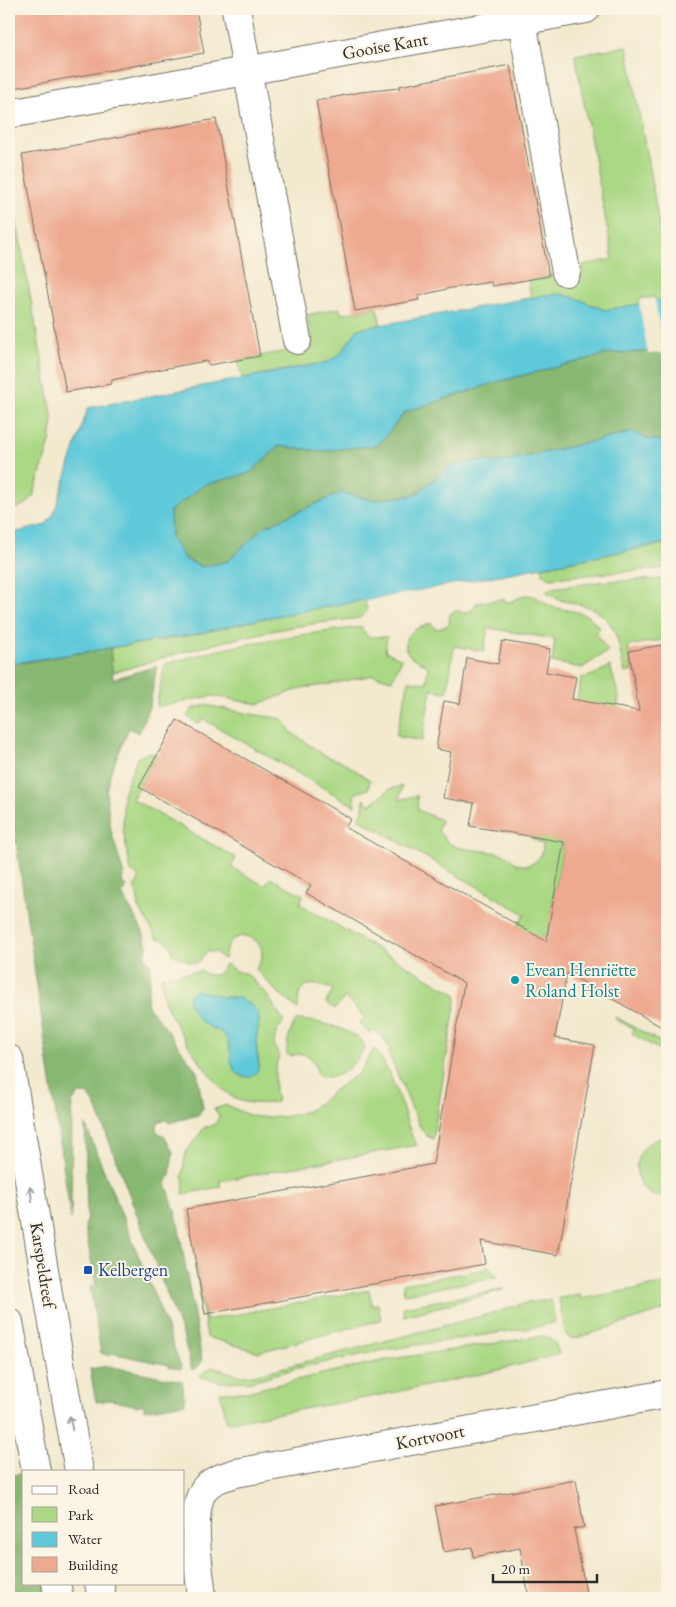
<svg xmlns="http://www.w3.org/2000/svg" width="676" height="1607" viewBox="0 0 676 1607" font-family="'EB Garamond',serif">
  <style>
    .green { fill: #aad884; stroke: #6a8258; fill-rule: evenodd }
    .forest { fill: #87b872; stroke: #59724e }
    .water { fill: #5fc9d9; stroke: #457a82 }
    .pier { fill: #f2e9ce }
    .building { fill: #eeaa91 }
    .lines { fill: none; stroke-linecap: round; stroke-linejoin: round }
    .minor-casing { stroke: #716e64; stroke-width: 30 }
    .minor { stroke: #fff; stroke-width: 28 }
    .oneway { stroke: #a0a0a0 }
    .culture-dot { fill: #0f9aa8; stroke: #fcf5e5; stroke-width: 2 }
    .transit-dot { fill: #1a4fb4; stroke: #fcf5e5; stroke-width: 2 }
    .labels { text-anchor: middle; stroke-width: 4; stroke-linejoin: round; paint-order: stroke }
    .street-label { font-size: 18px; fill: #2b2b2b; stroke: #fcf5e5 }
    .culture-label { font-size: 18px; fill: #0d838f; stroke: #fcf5e5; text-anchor: start }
    .transit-label { font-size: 18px; fill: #164399; stroke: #fcf5e5; text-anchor: start }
  </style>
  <rect width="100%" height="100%" fill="#fcf5e5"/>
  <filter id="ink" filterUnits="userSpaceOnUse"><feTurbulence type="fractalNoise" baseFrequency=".02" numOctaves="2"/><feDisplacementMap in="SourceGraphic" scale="10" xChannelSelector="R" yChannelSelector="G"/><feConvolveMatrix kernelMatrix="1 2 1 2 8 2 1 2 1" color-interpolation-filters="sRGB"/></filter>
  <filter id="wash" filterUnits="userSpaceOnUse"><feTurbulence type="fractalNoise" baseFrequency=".0096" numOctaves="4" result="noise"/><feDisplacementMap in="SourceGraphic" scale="20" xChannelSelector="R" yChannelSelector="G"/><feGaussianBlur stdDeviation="1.12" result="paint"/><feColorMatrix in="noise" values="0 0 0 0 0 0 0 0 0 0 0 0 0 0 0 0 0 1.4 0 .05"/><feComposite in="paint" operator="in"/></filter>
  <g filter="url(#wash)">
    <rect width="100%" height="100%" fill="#f2e9ce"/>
    <path class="green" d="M627,46L667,269V299L655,302L654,297L639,299V305L605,310L545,295L531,298L528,280L583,269V265L613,259L575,55Z
      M9,180L53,420L50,442L33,497L26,504L15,509L9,504V430L12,412L9,387Z
      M340,308L341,314L377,308L381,325L358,329L340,354L328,362L242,378L238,360L313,346L307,315Z
      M667,543V568L551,578L543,574L542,567Z
      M667,579V639L628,646L632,671L625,673C616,639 619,614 578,604C561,600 560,602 546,591L552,588L609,581Z
      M526,595C537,595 541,602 551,606C561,610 575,610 585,615C591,617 595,623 599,628L596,634L608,651L582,668L552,662L555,639L488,628L484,651L454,646L447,692L431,690L422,741L396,736L409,681L426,683L428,666L410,656L406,649V638L414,630L431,623L434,628L438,629L449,625L450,614L452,612L458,611L465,613L474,609L476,603L503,599L507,602C517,601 518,596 526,595Z
      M365,599L367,611L360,618C338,621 315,623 292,627C231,638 171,655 112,673L110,648L192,635L265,618Z
      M361,627L368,637H387L385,651L402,659L392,680L373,675L326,685L302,688L259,704L212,696L156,707L165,664C229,645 295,635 361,627Z
      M610,666L619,697L612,741L573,724L581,678L593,675Z
      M206,705L245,713L283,719L291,732L324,755L343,762L370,780L368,789L354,794L355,806L203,719L199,724L187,717L192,709Z
      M150,752L157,756L132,799L236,858L231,867L265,886L270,878L303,895L300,904L457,995L433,1139L426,1135L419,1125L388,1052L391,1050L381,1035L374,1030L370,1034L359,1023L365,1018L345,997L335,1009L326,1003L333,989C310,982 297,980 298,1009L273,988L256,969C280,937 225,920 225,958H222C215,949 205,949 200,961L194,963L172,954C173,944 166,940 157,938L139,908L137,893L134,887L139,880L137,875L131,871L123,830V793L137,758Z
      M402,786L399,800L417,795L418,810L441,820L438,831C442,835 447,843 452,845C464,851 491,850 506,855C510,856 512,862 518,864C531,869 544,858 543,844L528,836L570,808L551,912L563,931L529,940L518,925L525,914L359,819L363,811L364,799L370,805L390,789Z
      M227,964C232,970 238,973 246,973L267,995L284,1022C274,1032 271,1044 279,1055C274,1071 273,1086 277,1102C263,1104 245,1105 232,1097C211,1083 168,1019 163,995C162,989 162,982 162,976L201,971L208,975H216L223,968L224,965ZM224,997H234L259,1021L256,1042L259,1066L230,1050L227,1038L219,1030Z
      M616,1017L667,1046V1054L632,1034L634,1029L615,1019Z
      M299,1020C321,1022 346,1027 363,1042L365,1049C353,1064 340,1083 318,1075C314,1059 310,1050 290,1056L287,1054C287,1042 289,1031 296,1021Z
      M374,1049C389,1063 405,1116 412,1137L417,1145L220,1181V1187L183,1194L184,1180L182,1177L186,1152L205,1127C214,1127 217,1123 219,1115L214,1109L227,1105L246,1114L256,1117H285L307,1111L320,1103L333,1091L359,1073Z
      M667,1137V1198C627,1198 626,1140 667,1137Z
      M195,1265H196L206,1320L369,1290L372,1305L378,1304L381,1320L259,1352L207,1337Z
      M486,1265L498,1277L404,1294L403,1284L486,1269Z
      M667,1283V1309L574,1339L567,1336L565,1332L559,1298L580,1295L581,1299Z
      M503,1289V1290L404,1316L403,1307Z
      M551,1300L555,1322L537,1327L384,1350L298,1368L251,1381L221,1382L199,1376L212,1367L242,1376L254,1375L497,1312L525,1303Z
      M542,1336C554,1338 556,1344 559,1354C449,1385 338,1403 227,1422L220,1392H246L318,1375L386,1360Z"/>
    <path class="forest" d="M667,351V442L646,439L634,432L503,462L476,461L450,466L415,495L373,500L341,493L264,527L228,561L202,567L185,559L171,539L170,511L204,485L250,473L279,446L321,451L377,445L405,412L497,382L611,353Z
      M110,648L113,679L157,666L150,704L139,733L129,728L111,771L106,792L111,831L124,875C121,880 122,883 126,887L122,894L143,932L147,945L145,957L151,966L147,1005L164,1026L197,1072L203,1108L198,1115L169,1123L166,1120L159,1121L156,1128L157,1132L164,1136L173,1152L170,1175L166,1183L177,1218L202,1361L199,1366L192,1370L184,1339L95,1104L87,1094H79L72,1102L71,1219L9,794V665Z
      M85,1124L160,1309L181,1367V1369L169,1367V1365L111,1353L110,1356L101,1353L90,1287L96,1286L85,1227L87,1216Z
      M108,1366L182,1381L185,1403L145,1410L143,1404L137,1406L111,1400L96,1402L90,1369Z
      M24,1473V1583H50L52,1598H9V1476Z"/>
    <path class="water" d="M561,294L576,298L605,310L667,299V351L611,353L497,382L405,412L378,445L321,451L279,446L250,473L204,485L170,511L171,539L185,559L202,567L228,561L264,527L341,493L373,500L415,495L450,466L476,461L503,462L634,432L646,439L667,442V543L365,601L364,600L265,618L192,635L9,664V534L46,525L54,513L88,408L328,362L340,354L358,329L545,295Z
      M197,990L224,997L240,998L252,1006L258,1013L259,1021L256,1042L259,1066L257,1072L251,1077C223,1078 236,1049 225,1036C219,1029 211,1029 204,1024C198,1020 187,1005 189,997C190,993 194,991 197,990Z"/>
    <path class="pier" d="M655,299L664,353L648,354L639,302Z
      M542,568L543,571L366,604L365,601Z"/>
    <g id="blocks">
      <path class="building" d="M9,9H196L204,53L9,89Z
        M510,65L549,276L492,286L491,282L451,288L418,296L419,300L355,311L316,101L361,92L400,88L399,86Z
        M216,119L260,356L209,365L206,361L162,369L112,380L111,384L66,392L22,155Z
        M502,641L550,649L546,672L576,677L572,699L639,711L629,651L667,644V1030L567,973L555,1038L595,1045L558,1255L481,1241L485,1264L205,1314L186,1209L433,1164L464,983L306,893L311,885L139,787L177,720L351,819L345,827L546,941L564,842L470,826L474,803L443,798L451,752L436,749L444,701L460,704L467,658L498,664Z
        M576,1480L584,1527L574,1529L587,1598H529L520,1548L473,1557L472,1547L444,1552L435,1506Z"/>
    </g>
  </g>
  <g filter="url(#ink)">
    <use href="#blocks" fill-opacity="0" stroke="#716e64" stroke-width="1"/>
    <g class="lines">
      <defs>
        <path id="minor" d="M236,9L297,340
          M520,9L566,272
          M9,114L586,9
          M9,1059L50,1306L79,1471
          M9,1322L36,1471
          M56,1583L59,1598
          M99,1583L102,1598
          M202,1598C200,1571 186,1505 208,1485C216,1478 227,1476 236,1473L667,1394"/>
      </defs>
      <use href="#minor" class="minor-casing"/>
      <use href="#minor" class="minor"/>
    </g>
    <defs><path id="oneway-shaft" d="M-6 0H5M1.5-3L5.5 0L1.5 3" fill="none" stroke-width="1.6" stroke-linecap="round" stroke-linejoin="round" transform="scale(1.25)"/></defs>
    <g class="oneway">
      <use href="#oneway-shaft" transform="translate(31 1194) rotate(-99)"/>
      <use href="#oneway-shaft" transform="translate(71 1423) rotate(-100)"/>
    </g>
  </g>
  <circle class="culture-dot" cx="515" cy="980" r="5"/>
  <rect class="transit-dot" x="83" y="1265" width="10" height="10" rx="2.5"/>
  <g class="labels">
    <g class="street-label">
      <text transform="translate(385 46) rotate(-10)" y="6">Gooise Kant</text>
      <text transform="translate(43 1265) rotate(81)" y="6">Karspeldreef</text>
      <text transform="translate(430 1437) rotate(-11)" y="6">Kortvoort</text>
    </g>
    <g class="culture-label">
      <text x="525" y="976">Evean Henriëtte<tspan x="525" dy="21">Roland Holst</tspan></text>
    </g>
    <g class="transit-label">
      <text x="98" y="1276">Kelbergen</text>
    </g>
  </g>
  <rect width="676" height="1607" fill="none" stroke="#fcf5e5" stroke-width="30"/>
  <rect x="22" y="1470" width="162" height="115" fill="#fcf5e5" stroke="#a8a49b"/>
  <rect x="32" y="1486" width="25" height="8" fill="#ffffff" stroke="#a8a49b"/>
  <text x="68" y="1494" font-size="15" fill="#2b2b2b">Road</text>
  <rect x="32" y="1507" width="25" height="15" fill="#aad884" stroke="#a8a49b"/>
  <text x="68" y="1520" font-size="15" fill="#2b2b2b">Park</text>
  <rect x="32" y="1532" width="25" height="15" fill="#5fc9d9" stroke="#a8a49b"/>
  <text x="68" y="1544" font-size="15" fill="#2b2b2b">Water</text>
  <rect x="32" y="1557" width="25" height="15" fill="#eeaa91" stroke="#a8a49b"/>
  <text x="68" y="1570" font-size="15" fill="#2b2b2b">Building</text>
  <path d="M493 1574v8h104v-8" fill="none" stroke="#2b2b2b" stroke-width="2.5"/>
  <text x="501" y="1574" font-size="15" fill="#2b2b2b" stroke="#fcf5e5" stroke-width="4" paint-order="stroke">20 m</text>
</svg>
